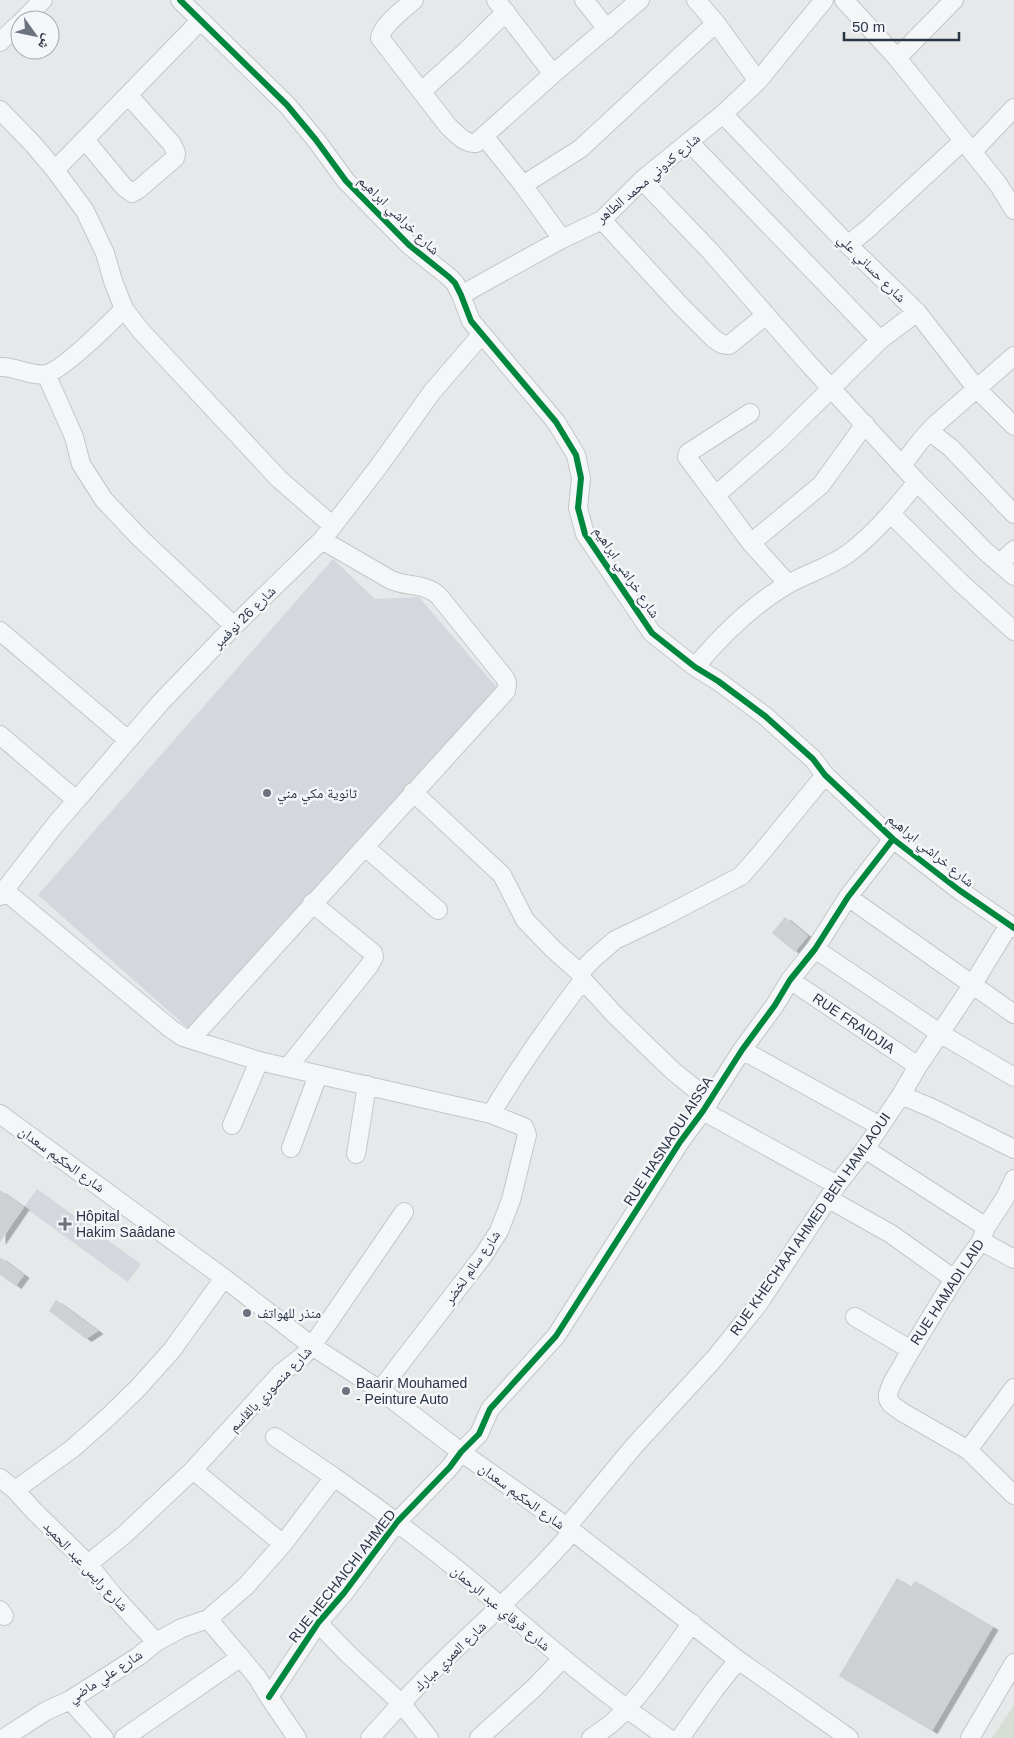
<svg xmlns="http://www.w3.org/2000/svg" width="1014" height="1738" viewBox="0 0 1014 1738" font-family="Helvetica,'Noto Naskh Arabic',sans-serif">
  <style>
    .built { fill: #d4d7dd }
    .green { fill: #d6ded6 }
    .building { fill: #ced0d3; filter: url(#shadow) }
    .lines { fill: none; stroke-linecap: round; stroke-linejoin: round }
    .minor-casing { stroke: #c4c6c8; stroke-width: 20 }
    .minor { stroke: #f5f6f7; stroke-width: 18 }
    .cycleway-casing { stroke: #f4f6f9; stroke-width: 9 }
    .cycleway { stroke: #00873e; stroke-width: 6 }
    .poi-dot { fill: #6c737f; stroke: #f4f6f9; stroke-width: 2 }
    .labels { text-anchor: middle; stroke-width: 5; stroke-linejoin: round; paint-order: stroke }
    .street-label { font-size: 14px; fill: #2b3445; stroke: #f4f6f9 }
    .poi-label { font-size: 14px; fill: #2b3445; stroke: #f4f6f9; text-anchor: start }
  </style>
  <defs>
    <filter id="shadow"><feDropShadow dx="5.5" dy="3" stdDeviation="0" flood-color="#0004"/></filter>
  </defs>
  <rect width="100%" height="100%" fill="#e6e8ea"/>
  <path class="built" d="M333,559L375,599L419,597L499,690L190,1030L38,895Z
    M37,1189L141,1264L128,1282L24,1207Z"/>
  <path class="green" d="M1014,1705V1738H992Z"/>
  <path class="building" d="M785,917L808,936L795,952L772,933Z
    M0,1190L24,1207L0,1242Z
    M0,1257L24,1275L16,1286L0,1275Z
    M56,1300L98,1331L86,1339L49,1311Z
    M897,1578L911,1587L915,1581L993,1627L932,1731L839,1676Z"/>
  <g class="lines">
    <defs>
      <path id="minor" d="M180,0L287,105L316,140L346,181L409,245L449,277L455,283L461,295L471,321L556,422L576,455L581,478L578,508L585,534L652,633L695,667L718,681L765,716L813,759L825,775L893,839L959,890L1014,928
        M414,0C404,9 382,25 380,38L448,126C456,133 464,144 476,143L553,74L640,0
        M496,0L553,74
        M584,0L607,29
        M696,0L716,23L758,81
        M844,0L897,58L998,184L1014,210
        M23,20L43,0
        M0,42L20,23
        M897,58L954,0
        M422,91L464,53L506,12
        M0,110L33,144L55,170L85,211L105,253L113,281L124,309L141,331L279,479L333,526
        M723,114L848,245L917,312L976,388L1014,426
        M484,136L523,185L562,239
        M85,140L124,187L132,193L139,189L175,158L176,153L172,144L129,96
        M689,142L880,340
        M972,152L1014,108
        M55,170L200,21
        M642,180L711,252L807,362L917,482L985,551L1014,576
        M523,185L580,149L716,23
        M602,220L680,305L714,339L722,344L729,345L733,342L766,315
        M848,245L870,227L963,141
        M461,295L562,239L602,220L642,180L723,114L758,81L824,0
        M0,367C15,366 31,377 46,374C62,371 111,322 124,309
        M46,374L74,437L81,464L104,500L140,538L234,626
        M750,413L688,453L687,457L751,543L788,584
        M929,431L951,448L1014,514
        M902,465L922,439L936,424L1014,356
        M716,495L777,442L880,340L917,312
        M891,514L960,582L1014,631
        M751,543L821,485L865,424
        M1000,563L1014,550
        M0,631L128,740
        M695,667C721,636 752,605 788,584C808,573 830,567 849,553C875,533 896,508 917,482
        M0,735L76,800
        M413,792L502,875L525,920L553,949L580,973L583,980L615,1015L673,1071L710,1101
        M365,847L438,910
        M4,890L171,1029L183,1037L259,1061L491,1114L524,1127L527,1135L511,1200L499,1231L483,1256L380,1390
        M0,896L55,825L161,702L234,626L322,540L379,466L432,392L482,334
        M848,897L1014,1014
        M815,949L941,1034L1014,1077
        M580,973L593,959L615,940L661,918L741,876L762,852L825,775
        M790,980L918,1066
        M191,1039L506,691C507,685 508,683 505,678L438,595C424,583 407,587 391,580L322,540
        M742,1050L880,1126
        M288,1067L369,966L374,957L373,953L312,903
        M901,1095L934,1109L1014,1149
        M703,1111L837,1185
        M0,1114L224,1278L312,1346L380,1390L461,1452L567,1527L738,1660L849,1738
        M491,1114C519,1067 550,1023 583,980
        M232,1125L259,1061
        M291,1148L318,1075
        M865,1149L986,1227
        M356,1154L367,1085
        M829,1199L891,1234L954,1279
        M981,1241L1014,1259
        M855,1317L911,1350L954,1279L981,1241L986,1227L1005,1198L1014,1179
        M911,1350L892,1383L888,1394V1399L891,1404L902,1412L968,1450
        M1014,1388L968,1450L1014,1495
        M275,1437L334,1477
        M193,1470L283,1544
        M0,1478L15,1490L35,1512L88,1564L113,1595L156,1642
        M15,1490L72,1449L107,1418L138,1388L172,1350L224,1278
        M567,1527L635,1445L715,1358L759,1303L837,1185L865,1149L901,1095L918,1066L973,984L1009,925
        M88,1564L124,1535L193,1470L281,1373L302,1357L312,1346L404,1212
        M0,1610L4,1616
        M208,1619L257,1677L269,1697L297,1738
        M318,1623L349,1655L401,1703L429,1738
        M269,1697L318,1623L344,1593L397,1522L450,1467L461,1452L479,1434L490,1409L556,1336L680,1142L703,1111L742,1050L775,1005L790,980L815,949L848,897L893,839
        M70,1700L104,1738
        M4,1738L46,1711L70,1700L139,1656L156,1642L182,1628L208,1619L246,1586L283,1544L334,1477C385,1513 435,1550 482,1590C543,1642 602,1693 668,1738
        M124,1738L241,1657
        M370,1738C394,1712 417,1685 443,1661C487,1618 532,1579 572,1532
        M479,1738L534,1688L562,1659
        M591,1738C598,1733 606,1728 613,1722C643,1695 668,1655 692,1623
        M680,1738L715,1689L738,1660
        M970,1738L1014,1663"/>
    </defs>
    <use href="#minor" class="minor-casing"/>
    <use href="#minor" class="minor"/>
    <defs>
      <path id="cycleway" d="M180,0L287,105L316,140L346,181L409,245L449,277L455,283L461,295L471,321L556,422L576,455L581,478L578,508L585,534L652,633L695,667L718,681L765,716L813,759L825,775L893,839L959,890L1014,928
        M269,1697L318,1623L344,1593L397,1522L450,1467L461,1452L479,1434L490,1409L556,1336L680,1142L703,1111L742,1050L775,1005L790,980L815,949L848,897L893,839"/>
    </defs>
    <use href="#cycleway" class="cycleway-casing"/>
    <use href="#cycleway" class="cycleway"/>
  </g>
  <g class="poi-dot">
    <circle cx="267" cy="793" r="5"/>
    <path d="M62.5 1216.5h5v5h5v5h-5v5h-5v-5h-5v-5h5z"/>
    <circle cx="247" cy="1313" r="5"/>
    <circle cx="346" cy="1391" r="5"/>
  </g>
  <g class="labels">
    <g class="street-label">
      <text transform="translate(648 178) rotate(-40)" y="5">شارع كدوني محمد الطاهر</text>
      <text transform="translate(399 215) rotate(44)" y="5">شارع خراشي ابراهيم</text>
      <text transform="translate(872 268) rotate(45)" y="5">شارع حساني علي</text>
      <text transform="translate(627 572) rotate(56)" y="5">شارع خراشي ابراهيم</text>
      <text transform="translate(244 617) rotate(-45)" y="5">شارع 26 نوفمبر</text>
      <text transform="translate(931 850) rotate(39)" y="5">شارع خراشي ابراهيم</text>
      <text transform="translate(854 1023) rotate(34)" y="5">RUE FRAIDJIA</text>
      <text transform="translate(668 1141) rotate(-57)" y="5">RUE HASNAOUI AISSA</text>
      <text transform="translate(62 1159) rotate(36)" y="5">شارع الحكيم سعدان</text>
      <text transform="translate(810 1224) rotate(-55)" y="5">RUE KHECHAAI AHMED BEN HAMLAOUI</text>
      <text transform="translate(472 1267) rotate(-55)" y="5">شارع سالم لخضر</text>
      <text transform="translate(947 1292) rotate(-57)" y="5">RUE HAMADI LAID</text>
      <text transform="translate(270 1389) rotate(-46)" y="5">شارع منصوري بالقاسم</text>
      <text transform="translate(522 1496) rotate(36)" y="5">شارع الحكيم سعدان</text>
      <text transform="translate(86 1566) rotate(47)" y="5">شارع رايس عبد الحميد</text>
      <text transform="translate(342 1576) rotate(-52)" y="5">RUE HECHAICHI AHMED</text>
      <text transform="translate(501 1608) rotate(40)" y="5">شارع قرقاي عبد الرحمان</text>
      <text transform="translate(450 1656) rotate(-44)" y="5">شارع العمري مبارك</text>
      <text transform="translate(105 1676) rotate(-33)" y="5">شارع علي ماضي</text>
    </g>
    <g class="poi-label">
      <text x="277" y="798">ثانوية مكي مني</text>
      <text x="76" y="1221">Hôpital<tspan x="76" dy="16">Hakim Saâdane</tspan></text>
      <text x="257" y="1318">منذر للهواتف</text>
      <text x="356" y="1388">Baarir Mouhamed<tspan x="356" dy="16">- Peinture Auto</tspan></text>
    </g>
  </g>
  <g transform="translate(35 35) rotate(123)"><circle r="24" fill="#f4f6f9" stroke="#a4a8b1"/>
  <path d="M0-4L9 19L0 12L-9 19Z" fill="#6c737f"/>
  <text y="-8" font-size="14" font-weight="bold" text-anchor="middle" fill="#2b3445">ش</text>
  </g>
  <path d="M844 32v8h115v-8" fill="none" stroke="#2b3445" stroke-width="2.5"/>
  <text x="852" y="32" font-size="15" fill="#2b3445" stroke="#f4f6f9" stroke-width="4" paint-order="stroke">50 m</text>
</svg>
